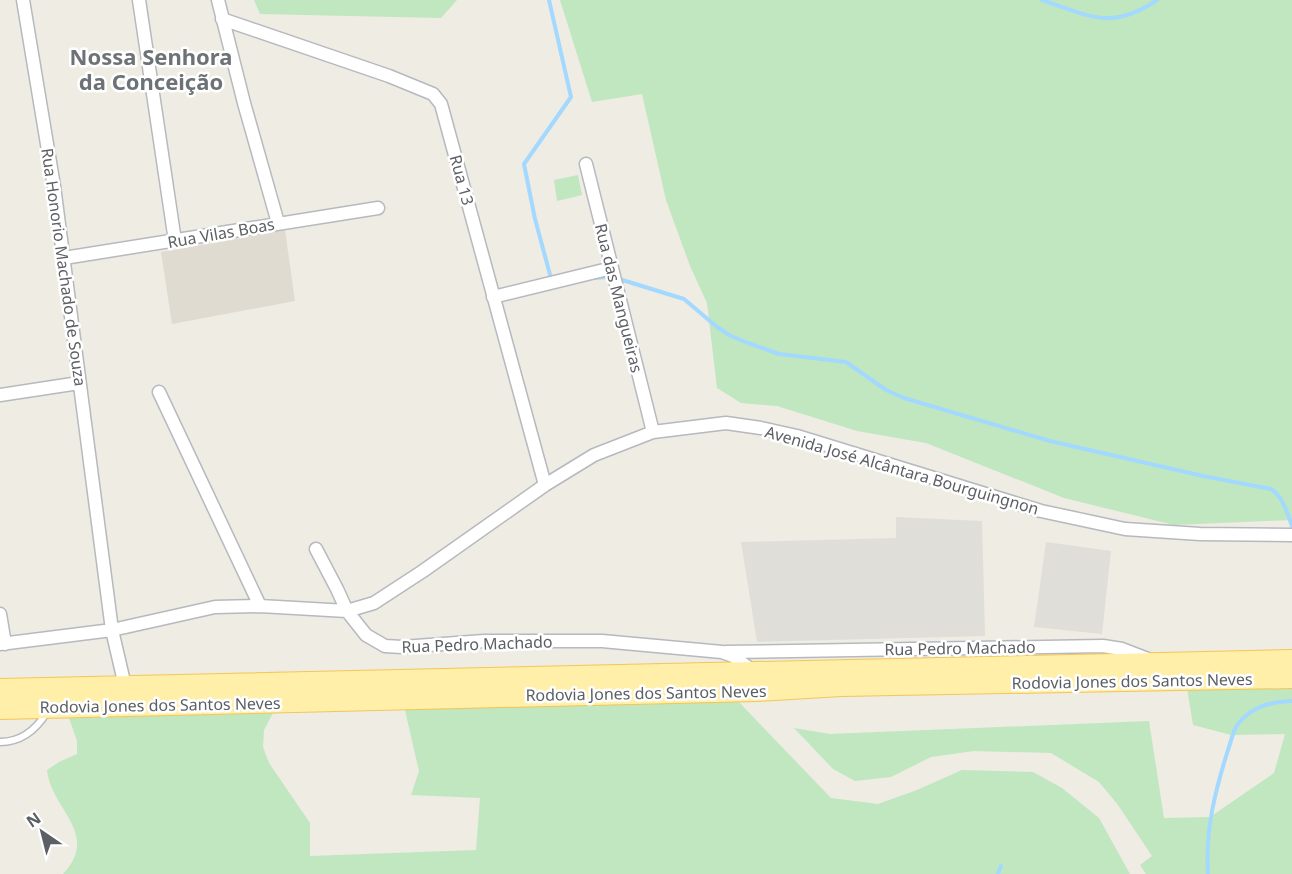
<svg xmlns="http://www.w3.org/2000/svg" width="1292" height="874" viewBox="0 0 1292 874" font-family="'Noto Sans',sans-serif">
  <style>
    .industrial { fill: #e0ded8 }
    .education { fill: #dfdbd1 }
    .green { fill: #c0e7bf }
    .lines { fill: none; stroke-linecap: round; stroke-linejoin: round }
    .stream { stroke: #a3d9ff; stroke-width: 4 }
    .lane-casing { stroke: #b6b9be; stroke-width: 9 }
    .street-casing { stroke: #b6b9be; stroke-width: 15 }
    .primary-casing { stroke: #f4c557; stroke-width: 22 }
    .lane { stroke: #fff; stroke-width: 6 }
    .street { stroke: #fff; stroke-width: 12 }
    .primary { stroke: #ffefa8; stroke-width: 20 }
    .labels { text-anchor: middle; stroke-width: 5; stroke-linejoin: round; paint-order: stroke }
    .street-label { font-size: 16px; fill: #5c6064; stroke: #fff }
    .district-label { font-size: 22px; font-weight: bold; fill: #6c7276; stroke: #fff }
  </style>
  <rect width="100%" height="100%" fill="#eeece3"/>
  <path class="industrial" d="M896,517L982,521L985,636L757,642L741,542L896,538Z
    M1046,542L1111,551L1102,634L1034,627Z"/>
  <path class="education" d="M285,230L295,301L172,324L161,252Z"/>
  <path class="green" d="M254,0H457L441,18L260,14Z
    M560,0H1292V520L1174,525L1064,498L926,443L857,431L777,406L741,403L717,388L707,303L690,266L666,200L642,94L592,102Z
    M578,175L582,195L557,201L554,180Z
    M1292,686V874H1146L1140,865L1152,856L1118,805L1099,782L1051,753L974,751L931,757L891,777L855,781L833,769L794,728L830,734L1149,721L1164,818L1210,817L1274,773L1285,734L1231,735L1193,725L1187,688Z
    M734,697L831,798L878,804L917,790L962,770L1033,772L1062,788L1099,818L1130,874H63C101,833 51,810 47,770L59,762L77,754V741L69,718L273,713L264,730L263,747L269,763L310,823V856L476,850L480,798L411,795L419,771L404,706Z"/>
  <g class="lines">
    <path class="stream" d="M549,0L571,97L524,164L535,219L552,282
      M1042,0C1090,16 1111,31 1157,0
      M592,278L609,277
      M619,279L684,299L717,327L731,336L748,343L779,354L846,362L886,390L904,398L1050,441L1203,476L1271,489C1283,497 1287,512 1292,526
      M998,874L1001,866
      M1208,874C1205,831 1215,791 1228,750C1231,742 1233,730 1238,724C1252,706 1271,702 1292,701"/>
    <defs>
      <path id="lane" d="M0,742C21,742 36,730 47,712"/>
      <path id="street" d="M23,0L54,186L112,630L125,686
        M139,0L175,241
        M218,0L244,103L278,223
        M222,19L389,76L433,94L441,104L545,485
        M586,164L653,432
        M64,258L378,208
        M493,297L612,268
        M159,392L260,606
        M0,395L79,383
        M316,549L337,589L347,611L366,635L385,646L402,647L484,641H602L722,652L733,656L753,671
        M0,614L5,644
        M0,644L112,630L215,607L260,606L347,611L374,603L423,571L545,485L594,455L653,432L726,423L761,428L797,436L1041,511L1125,529L1200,534L1292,535
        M726,652L1103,646L1122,649L1148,659"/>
      <path id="primary" d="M0,689L1292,660
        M0,709L756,691L841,686L1292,678"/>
    </defs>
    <use href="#lane" class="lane-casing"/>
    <use href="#street" class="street-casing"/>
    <use href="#primary" class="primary-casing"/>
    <use href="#lane" class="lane"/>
    <use href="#street" class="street"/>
    <use href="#primary" class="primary"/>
  </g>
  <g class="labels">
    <g class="street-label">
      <text transform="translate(462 180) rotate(75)" y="6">Rua 13</text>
      <text transform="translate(221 233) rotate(-10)" y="6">Rua Vilas Boas</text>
      <text transform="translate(64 267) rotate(82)" y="6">Rua Honorio Machado de Souza</text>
      <text transform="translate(619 298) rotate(76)" y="6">Rua das Mangueiras</text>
      <text transform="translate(902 470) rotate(16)" y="6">Avenida José Alcântara Bourguingnon</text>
      <text transform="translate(477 644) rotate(-2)" y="6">Rua Pedro Machado</text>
      <text transform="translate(960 648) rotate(-1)" y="6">Rua Pedro Machado</text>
      <text transform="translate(1132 681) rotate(-1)" y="6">Rodovia Jones dos Santos Neves</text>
      <text transform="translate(646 693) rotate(-1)" y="6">Rodovia Jones dos Santos Neves</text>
      <text transform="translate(160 705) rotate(-1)" y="6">Rodovia Jones dos Santos Neves</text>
    </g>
    <g class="district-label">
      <text x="151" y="65">Nossa Senhora<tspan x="151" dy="25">da Conceição</tspan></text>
    </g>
  </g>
  <g transform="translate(42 832) rotate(325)" stroke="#ffffff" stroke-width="4.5" paint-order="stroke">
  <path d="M0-4.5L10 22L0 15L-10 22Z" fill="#5c6064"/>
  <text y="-9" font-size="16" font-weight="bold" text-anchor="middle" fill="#5c6064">N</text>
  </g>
</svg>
